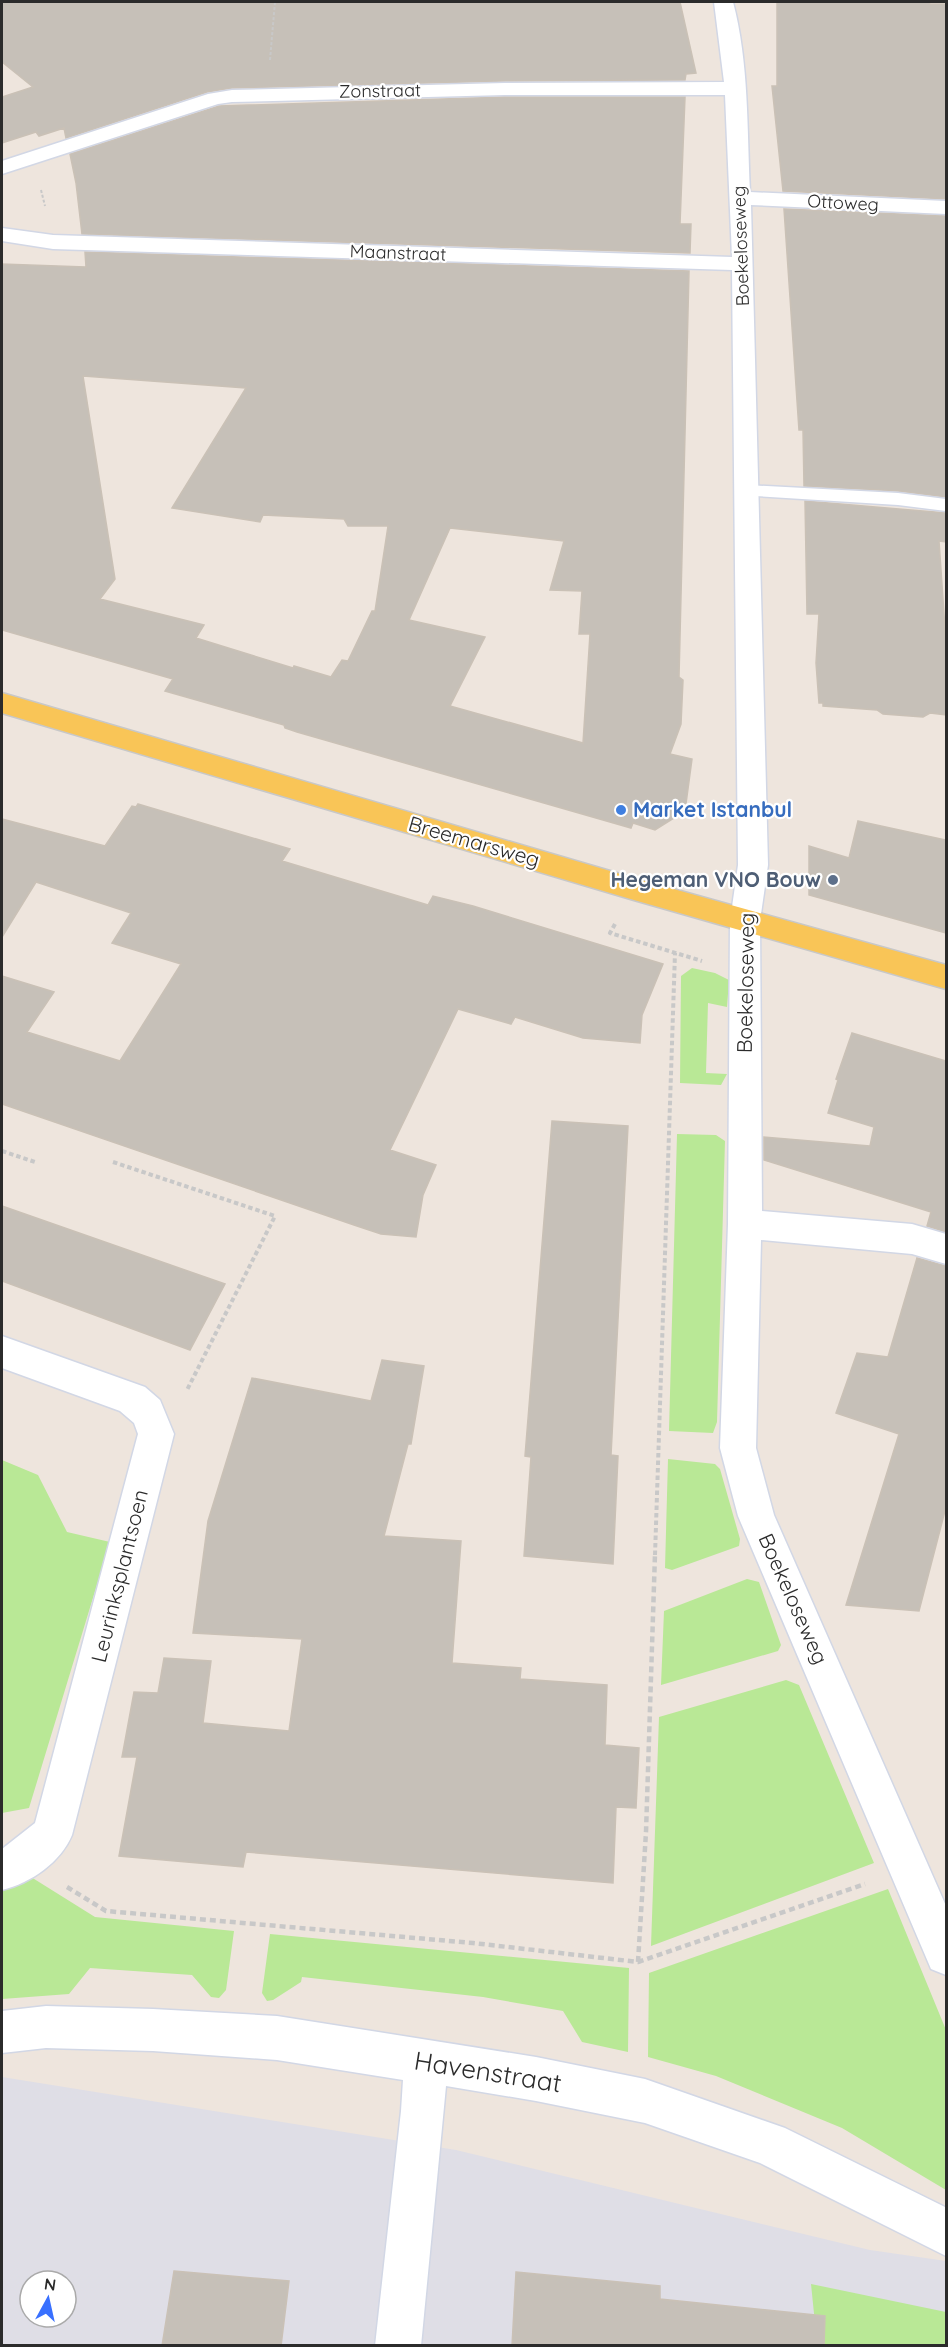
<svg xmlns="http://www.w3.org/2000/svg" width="948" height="2347" viewBox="0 0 948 2347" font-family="Quicksand,sans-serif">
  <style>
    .industrial { fill: #dfdee6; fill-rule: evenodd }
    .green { fill: #b9e896 }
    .building { fill: #c6c0b8; stroke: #cac1b6; stroke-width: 1.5; fill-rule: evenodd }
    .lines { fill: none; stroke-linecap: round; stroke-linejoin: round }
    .lane-casing { stroke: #d2d7e5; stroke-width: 3 }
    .street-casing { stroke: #d2d7e5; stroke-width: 3 }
    .primary-casing { stroke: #c8c8c8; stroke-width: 3 }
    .path-far2 { stroke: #c8c8c8; stroke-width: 2; stroke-dasharray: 3 2; stroke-linecap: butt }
    .path-far1 { stroke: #c8c8c8; stroke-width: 4; stroke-dasharray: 4.5 3; stroke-linecap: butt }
    .path { stroke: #c8c8c8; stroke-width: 4.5; stroke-dasharray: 6 4; stroke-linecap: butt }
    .lane { fill: #fff; fill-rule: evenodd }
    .street { fill: #fff; fill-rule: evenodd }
    .primary { fill: #f9c557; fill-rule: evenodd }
    .shop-dot { fill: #3f7fe0; stroke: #fff; stroke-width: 2 }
    .service-dot { fill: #5c6f8a; stroke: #fff; stroke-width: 2 }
    .labels { text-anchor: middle; stroke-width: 4.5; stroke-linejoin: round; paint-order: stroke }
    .far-street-label { font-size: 18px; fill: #2b2b2b; stroke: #fff }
    .shop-label { font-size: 21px; font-weight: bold; fill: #366cbe; stroke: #fff; text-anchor: start }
    .street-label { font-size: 21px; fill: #2b2b2b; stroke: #fff }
    .service-label { font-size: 21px; font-weight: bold; fill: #4e5e75; stroke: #fff; text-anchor: end }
    .near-street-label { font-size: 26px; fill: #2b2b2b; stroke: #fff }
  </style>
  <rect width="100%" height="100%" fill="#eee5dd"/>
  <path class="industrial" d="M2,2077L456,2150L870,2250L946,2261V2345H2ZM30,2281H66V2317H30Z"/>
  <path class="green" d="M692,968L715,973L729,980L727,1007L708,1003L706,1073L727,1074L721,1085L680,1083L681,976Z
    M677,1134L716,1135L725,1141L717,1422L713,1433L669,1431Z
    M668,1459L715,1464L720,1469L740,1539L739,1546L672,1570L665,1568Z
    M2,1460L38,1475L67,1532L110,1542L29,1808L2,1813Z
    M747,1579L759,1582L781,1645L778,1651L661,1685L664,1611Z
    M786,1680L799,1685L874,1863L651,1946L659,1717Z
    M31,1877L95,1917L234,1931L226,1990L219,1998L211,1997L192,1975L90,1968L69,1994L2,1999V1886L22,1882Z
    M888,1889L946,2030V2190L842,2128L716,2076L648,2057L649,1973Z
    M270,1934L629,1968L628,2052L582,2042L563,2011L483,1997L302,1977L301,1982L273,2000L267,2001L262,1993Z
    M811,2284L946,2312V2345L830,2346L817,2343Z"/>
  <path class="building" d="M2,2H680L696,73L686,74L685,80L505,81L232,88L207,92L66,138L64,128L39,136L36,132L2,143V97L33,87L2,62Z
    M777,2H929L930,4H946V199L783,191L772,86H777Z
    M505,97H685L680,224H691L690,253L82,234L76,183L70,154L219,106Z
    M784,209L946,216V497L898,491L804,486L803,430H799Z
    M85,252L689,271L679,677L683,680L681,724L670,754L692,759L685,811L655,830L633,823L631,828L297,732L285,728L284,725L165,691L173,679L2,630V264L86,267ZM83,376L246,388L172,508L260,522L263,515L344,519L348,526H388L375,611H372L348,661L342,660L331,677L294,666L293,668L196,638L204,625L100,599L115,579ZM450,528L564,541L550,590L582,591L579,634H590L583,743L450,706L485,637L409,620Z
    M805,501L946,513V542L939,541L946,643V715L930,713L923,717L883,714L877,710L823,706V703H819L816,663L819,614H807Z
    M138,804L290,849L282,861L428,905L433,896L473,906L663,964L642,1015L640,1043L583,1038L515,1017L511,1024L458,1009L390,1150L436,1165L423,1195L416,1237L381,1234L354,1225L2,1104V976L54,992L27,1032L120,1061L181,964L112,943L131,913L36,882L2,937V819L105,846L132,806L136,807Z
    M858,821L946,840V933L809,895V846L849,858Z
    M852,1033L946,1061V1232L927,1226L931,1212L764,1160V1137L870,1146L874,1127L828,1113L838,1080L836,1079Z
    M552,1121L628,1126L611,1455L618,1456L613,1564L524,1556L531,1457L525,1456Z
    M2,1206L225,1284L190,1350L2,1281Z
    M917,1258L946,1266V1507L919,1611L846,1605L899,1434L836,1413L857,1353L888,1357Z
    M382,1360L424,1366L411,1444H408L384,1536L461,1541L452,1663L521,1668L520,1679L607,1685L605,1745L639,1748L636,1808L616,1807L613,1883L246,1852L243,1867L119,1856L137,1757H122L134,1692L158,1693L164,1658L211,1661L203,1723L289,1731L302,1639L193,1633L208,1521L252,1378L371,1401Z
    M174,2271L289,2281L281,2346H162Z
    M516,2272L660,2286V2299L825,2316L824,2346H512Z"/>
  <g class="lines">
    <defs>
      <path id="lane" d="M746,485L898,493L946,499V511L898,505L740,495L737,491L740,487Z"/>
      <path id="street" d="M714,2H733C749,62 747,129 750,192L946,201V214L751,205L768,865L760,921L762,1211L912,1224L946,1234V1264L912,1254L761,1240L756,1448L774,1515L946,1906V1975L931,1969L738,1516L720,1448L728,1224L730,921L738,865L732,270L53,249L2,241V228L53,235L732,257L725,95H505L232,102L218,104L2,174V161L208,94L232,90L505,83L724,82Z
        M2,1336L145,1387L160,1400L174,1434L72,1835C61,1862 31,1883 2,1890V1849L35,1823L138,1434L134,1423L120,1411L2,1368Z
        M46,2006L153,2009L277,2016L536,2057L645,2079L785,2128L945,2207L946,2256L760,2163L645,2123L536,2101L446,2086L421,2346H375L401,2111L403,2080L277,2060L153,2051L46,2048L2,2053V2011Z"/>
      <path id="primary" d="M2,693L634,878L946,965V989L634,900L2,713Z"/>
    </defs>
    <use href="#lane" class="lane-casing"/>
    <use href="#street" class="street-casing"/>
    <use href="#primary" class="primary-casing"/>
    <path class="path-far2" d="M270,60L275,2
      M41,190L45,206"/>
    <path class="path-far1" d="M615,924L610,933L702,961
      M2,1151L35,1162
      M113,1162L275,1216L187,1390
      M655,1555L675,953"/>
    <path class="path" d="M67,1887L106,1911L473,1943L638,1962L865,1884
      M638,1962L646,1832L655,1554"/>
    <use href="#lane" class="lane"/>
    <use href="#street" class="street"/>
    <use href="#primary" class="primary"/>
  </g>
  <circle class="shop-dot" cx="621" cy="810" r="6"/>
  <circle class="service-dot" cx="833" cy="880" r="6"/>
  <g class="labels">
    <g class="far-street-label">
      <text transform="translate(380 91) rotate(-1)" y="6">Zonstraat</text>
      <text transform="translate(843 203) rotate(3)" y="6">Ottoweg</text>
      <text transform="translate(741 246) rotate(-92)" y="6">Boekeloseweg</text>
      <text transform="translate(398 253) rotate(2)" y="6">Maanstraat</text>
    </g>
    <g class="shop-label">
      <text x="633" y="817">Market Istanbul</text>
    </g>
    <g class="street-label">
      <text transform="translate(474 842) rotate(16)" y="7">Breemarsweg</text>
      <text transform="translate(746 983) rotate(-89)" y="7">Boekeloseweg</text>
      <text transform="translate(120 1576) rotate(-76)" y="7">Leurinksplantsoen</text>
      <text transform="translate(793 1599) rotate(66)" y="7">Boekeloseweg</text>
    </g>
    <g class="service-label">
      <text x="821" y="887">Hegeman VNO Bouw</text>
    </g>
    <g class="near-street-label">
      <text transform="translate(488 2072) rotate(9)" y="9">Havenstraat</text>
    </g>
  </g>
  <rect width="948" height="2347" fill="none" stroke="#2b2b2b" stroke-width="6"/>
  <g transform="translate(48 2299) rotate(8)"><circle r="28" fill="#ffffff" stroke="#aaaaaa" stroke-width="1.5"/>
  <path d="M0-4.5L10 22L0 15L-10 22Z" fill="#3970ff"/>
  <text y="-9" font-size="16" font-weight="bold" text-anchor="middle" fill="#2b2b2b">N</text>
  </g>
</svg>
